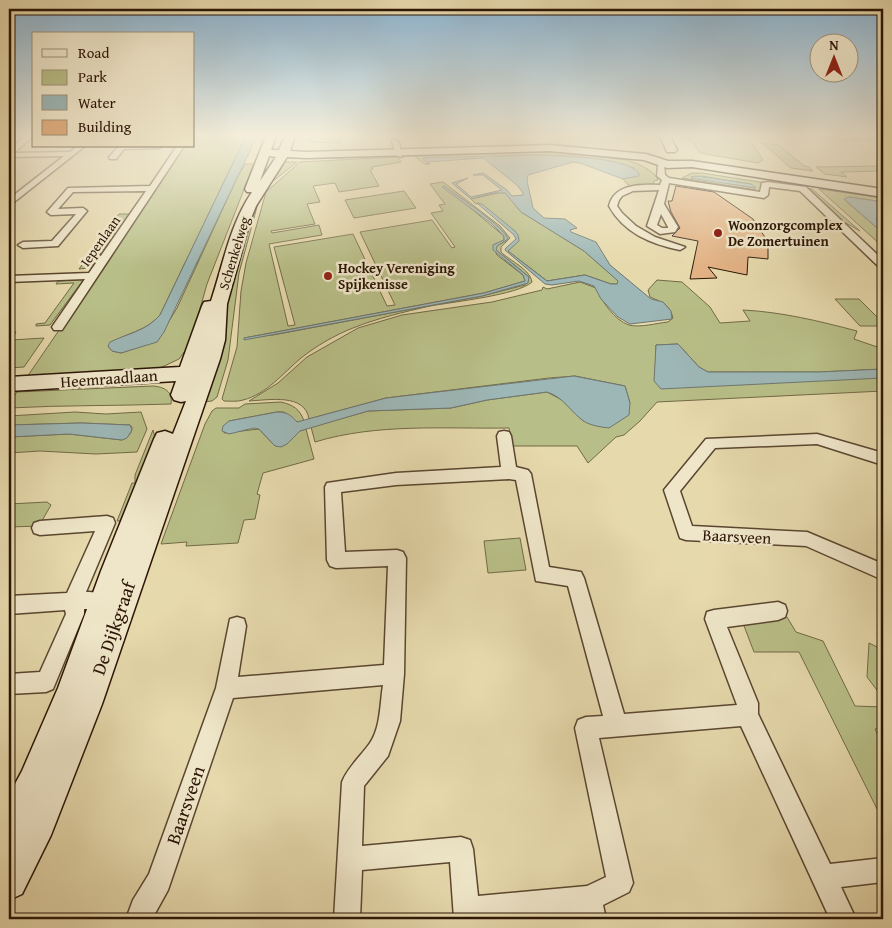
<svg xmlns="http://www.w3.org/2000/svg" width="892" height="928" viewBox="0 0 892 928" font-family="'Gentium Book Plus',serif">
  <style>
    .green { fill: #b8be87; stroke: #726a46; fill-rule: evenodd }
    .water { fill: #9db7b6; stroke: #6f7670 }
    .building { fill: #e2b284; stroke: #2b1506 }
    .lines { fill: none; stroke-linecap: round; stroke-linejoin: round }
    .street-casing { stroke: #5a4630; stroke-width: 3 }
    .secondary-casing { stroke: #2b1506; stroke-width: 3 }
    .street { fill: #efe6c9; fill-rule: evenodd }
    .secondary { fill: #efe6c9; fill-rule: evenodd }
    .poi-dot { fill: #8f2418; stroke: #efe6c9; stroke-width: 2 }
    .labels { text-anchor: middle; stroke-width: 5; stroke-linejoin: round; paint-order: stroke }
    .far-poi-label { font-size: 14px; font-weight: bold; fill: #2b1506; stroke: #efe6c9; text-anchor: start }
    .far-street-label { font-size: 14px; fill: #2b1506; stroke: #efe6c9 }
    .street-label { font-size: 16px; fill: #2b1506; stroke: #efe6c9 }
    .near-street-label { font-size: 19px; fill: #2b1506; stroke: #efe6c9 }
  </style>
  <rect width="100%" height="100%" fill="#e6d9ac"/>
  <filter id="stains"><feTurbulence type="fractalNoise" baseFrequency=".004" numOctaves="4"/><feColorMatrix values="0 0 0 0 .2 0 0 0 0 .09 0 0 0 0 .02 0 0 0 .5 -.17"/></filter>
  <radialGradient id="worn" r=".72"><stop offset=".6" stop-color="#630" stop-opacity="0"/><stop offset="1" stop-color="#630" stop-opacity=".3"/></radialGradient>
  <path class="green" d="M194,136H246L160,315C143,334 126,331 108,346L112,351L121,353L157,341L177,308L237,178L245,164H254L207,284L190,344L179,359L158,369L27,377L185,146H194Z
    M306,136H342L341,143L310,142Z
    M679,136H745L750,140L763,160L758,163L700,153L693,142Z
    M776,136H883V139L839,141L835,137Z
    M762,143L779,145L804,166L809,167L813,171L791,168Z
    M529,152H562L626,160C637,163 654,170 658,180L654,181L653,186L630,187L623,179L634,176V168C587,150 513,155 461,158C449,158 435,156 423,158L430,164H425L414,156Z
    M398,157L401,162L372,167L373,169L370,170L379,186L339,192L335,183L313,186L320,202L307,204L315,224L271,231L272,233L319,225L322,235L269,244L288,326L295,325L274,247L353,234L387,306L395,305L360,232L432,220L452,248L455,247L431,213L443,211L439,205L445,204L430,184L443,182L500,226L510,238L501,247V252C510,261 530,269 532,282C518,295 452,302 430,306C404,312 378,318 353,328C335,335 316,346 301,358C283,373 267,394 243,400C237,402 230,401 224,401L222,399L237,347L241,291L246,263L266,192L300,162ZM444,186L489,219L506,235V241L497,246L496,250L529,277L525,285L482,296L273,335L244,338L484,293L525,281L523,275L497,255L493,245L504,240V236Z
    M285,162H297L267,186L260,196L239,273L228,360L217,397L212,401L202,402L223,304L247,215L262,190L277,175Z
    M883,166V171L841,172L847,177L825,174L816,167Z
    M692,173H702L766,183H762L760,192L756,193V190L682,178ZM701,176L751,184L755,188L691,177Z
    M805,188L812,189L860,231L839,219Z
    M819,189L883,198V202L849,197L846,201L883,233V247Z
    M404,191L416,208L354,218L345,200Z
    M502,192L506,193L521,212L584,251L619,281L617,284H611L585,275L547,281L508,251L519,238L479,203L476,204L471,199Z
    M119,214H132L127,220L124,221L112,237H102Z
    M111,239L90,268L79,269L100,240Z
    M84,279L50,325L36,326V324L45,323L74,283L56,284L58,281Z
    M657,280L682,282L710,307L720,323L750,321L743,310C782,312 819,321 857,331L854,339L883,349V369L819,372H708L699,367L678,344L656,345L655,381L883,378V391L657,402L640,421L624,435L616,437L588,463L577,446H512L509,428C445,429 377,423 315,442L311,427L368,411L451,408L487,400L547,392L562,400L583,421L630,403L625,386L575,376L549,378L386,398L309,419C305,393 269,400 249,401L278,383L307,357L358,328L402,315L492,302L542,290L543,287L547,289L580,282L596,288C602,301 614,320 629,325C640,328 657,323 668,322L673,318C670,305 662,302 650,297L648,290Z
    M835,299H859L883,323V326H860Z
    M9,332H16L11,340L44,338L24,367L9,368Z
    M153,386C164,387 173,391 171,404C117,406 63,405 9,408V404L17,392Z
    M281,402C293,405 300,409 304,421L297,422L284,412H277L229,421L224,433L259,429L272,443L287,444L300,431L306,429L314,459L263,473L257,494L260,495L255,519L244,520L238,543L186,546L187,542L161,544L205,424L212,411L216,408H239L245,404Z
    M75,412L106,414L141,412L147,429L137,452L96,454L40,451L9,453V437L69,434L122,440C128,437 132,434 132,427L130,425L81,423L9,425V416Z
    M153,430L157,445L126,521H117L132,483H135V475Z
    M47,502L51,505L39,526L9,527V504Z
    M520,538L526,570L488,573L484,541Z
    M787,617L796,632L823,641L855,706L883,707V728L875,729L883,745V821L799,652H754L741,618Z
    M869,643L883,650V698L867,677Z"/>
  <path class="water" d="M246,136H257L164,332L157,342L121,353L112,351L108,346L110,342C129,333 146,331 160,315Z
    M540,155C564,157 623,156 639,173V176L623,179L580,163L573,162L528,175L527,181L533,208L544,218L565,219L577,228L570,230L571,232L596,242L610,265L651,299L663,302L671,311L672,319L630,324L618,317L601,299L594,286L579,281L552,285L545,284L505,250L506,248L516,239L514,235L477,203L482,204L515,231L518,235L519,241L508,251L547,281L585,275L611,284H617L618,281L584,251L521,212L505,193H493L471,199L452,183L468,178L456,184L471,197L502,190L483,175H473L483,173L507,190L512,196L523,195V193L517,185L483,158L427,162L422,158Z
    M695,176L751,184L756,188L691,178Z
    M444,186C457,196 504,226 508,239L497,246L496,250L529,277L528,283L482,296L244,340V338L484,293L525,281L523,275L493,250V245L504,240V236L491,223L442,187Z
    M849,197L883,202V233L844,199Z
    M678,344L699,367L708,372H819L883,369V378L661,389L654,381L656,345Z
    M574,376L625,386L630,403L629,415L609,428C601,427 593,426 585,422C571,413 564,397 547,392L487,400L451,408L368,411L300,431L287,444L281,447L275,446L259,429L254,428L229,434L222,431L223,426L229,421L277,412C287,412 291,415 297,422L386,398Z
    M81,423L130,425L132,430L127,438L122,440L69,434L9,437V425Z"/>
  <path class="building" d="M676,186L714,192L753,219L768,242V259L748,257L747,275L708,267L717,278L690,279L698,241L672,236L680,228L671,212L668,201H672Z"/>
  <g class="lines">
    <defs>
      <path id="street" d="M25,136H33L14,153L70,152L77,146H85L9,206V199L64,156L9,157V150Z
        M392,140L399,142L402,157L395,155Z
        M119,146H162L159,148L124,149L116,159H110L109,157Z
        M177,146H184L62,330H54L52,327L85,279L9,282V276L89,273L146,191L73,192L58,209L83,208L87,211L58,246L23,248L18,245L23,242L52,241L76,214L51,215L47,212L68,188L150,186Z
        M658,165H664L665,175L669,178L760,192L762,183L768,182L806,187L883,260V268L879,267L800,191L769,187L768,195L764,198L669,183L664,204L678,227L675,232L660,234L647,226L659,190L633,191L622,196L619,200L617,206L622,213L636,226L655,237L685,247L680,250C651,244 624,233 609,206C614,184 641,184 660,185L662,180L657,176ZM661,214L668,227V228H662L657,225Z
        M504,431L509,432L511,436L516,467L528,470L531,474L549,567L581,572L584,578L624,714L737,705L705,619L707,612L714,610L778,602L785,605L787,611L785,617L778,620L727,627L758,703V714L830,864L883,858V882L841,887L856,919H830L741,726L599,738L633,883L629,892L603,905L606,919H580L579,913L506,919H454L450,862L362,870L360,919H334L342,782C348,767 361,756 370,743C381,727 380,703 383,685L233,698L168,890L152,919H126L133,900L149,874L216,688L230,619L237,617L244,619L246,626L238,677L384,665L388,566L336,568L330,566L327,560L325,487L327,483L396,473L501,467L497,436L499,432ZM509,479L516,480L536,581L568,586L603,716L586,717L578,720L575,728L606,877L587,886L478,896L473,849L470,840L461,837L362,846L364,786L388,756L400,721L404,674L406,558L403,552L397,550L345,552L341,492L396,485Z
        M817,434L883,453V465L817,444L715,448L680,491L692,526L807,532L883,564V580L806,546L686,540L680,538L664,490L706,439Z
        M107,516L113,518L115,523L86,592C99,591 106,598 110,609L108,615L101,618L94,615L89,609H84V614L53,689L46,692L9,694V674L40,672L66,614L65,610L9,614V596L67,593L95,531L40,535L34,533L32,528L34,523L40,521Z"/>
      <path id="secondary" d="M266,136H276L271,150H279L285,136H295L290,151L306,152L550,145L646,154L668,161H692L883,189V197L692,167L667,168L644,160L550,151L306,158L287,157L256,206L250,221L227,304L225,340L220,359L102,704L51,835L22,894L9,900V795L22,771L58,688L101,571L154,439L157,433L165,431L173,434L186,401L181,402L174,400L171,395L176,381L9,391V377L180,367L202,306L204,302L211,301C223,265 230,224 252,192H247L245,189ZM269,156L276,157L260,181Z
        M660,136H670L677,150L675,152H667Z"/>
    </defs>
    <use href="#street" class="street-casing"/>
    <use href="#secondary" class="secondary-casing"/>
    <use href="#street" class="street"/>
    <use href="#secondary" class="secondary"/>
  </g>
  <linearGradient id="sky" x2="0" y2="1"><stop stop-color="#8ab5d4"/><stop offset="0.51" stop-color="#f4eeda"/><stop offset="1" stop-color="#f4eeda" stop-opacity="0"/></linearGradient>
  <rect width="892" height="266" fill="url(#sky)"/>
  <g class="poi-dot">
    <circle cx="718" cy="233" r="5"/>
    <circle cx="328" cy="276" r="5"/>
  </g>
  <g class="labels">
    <g class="far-poi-label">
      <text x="728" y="230">Woonzorgcomplex<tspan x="728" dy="16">De Zomertuinen</tspan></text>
      <text x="338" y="273">Hockey Vereniging<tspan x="338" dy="16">Spijkenisse</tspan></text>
    </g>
    <g class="far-street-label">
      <text transform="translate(100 241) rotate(-55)" y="5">Iepenlaan</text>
      <text transform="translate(234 253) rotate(-73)" y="5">Schenkelweg</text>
    </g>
    <g class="street-label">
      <text transform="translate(109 378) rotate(-4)" y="6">Heemraadlaan</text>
      <text transform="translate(737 536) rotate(3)" y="6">Baarsveen</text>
    </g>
    <g class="near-street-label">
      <text transform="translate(113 628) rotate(-71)" y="7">De Dijkgraaf</text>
      <text transform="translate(185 805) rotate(-71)" y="7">Baarsveen</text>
    </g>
  </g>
  <rect width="892" height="928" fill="none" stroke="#e6d9ac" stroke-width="30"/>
  <rect x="10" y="10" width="872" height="908" fill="none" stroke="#2b1506" stroke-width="2.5"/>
  <rect x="15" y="15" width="862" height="898" fill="none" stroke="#2b1506"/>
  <rect x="32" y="32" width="162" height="115" fill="#efe6c9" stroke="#a1927b"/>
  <rect x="42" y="49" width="25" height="8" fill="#efe6c9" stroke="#a1927b"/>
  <text x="78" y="58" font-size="15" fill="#2b1506">Road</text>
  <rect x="42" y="70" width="25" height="15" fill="#b8be87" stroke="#a1927b"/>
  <text x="78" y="82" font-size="15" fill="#2b1506">Park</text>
  <rect x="42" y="95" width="25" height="15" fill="#9db7b6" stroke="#a1927b"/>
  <text x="78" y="108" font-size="15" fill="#2b1506">Water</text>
  <rect x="42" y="120" width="25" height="15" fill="#e2b284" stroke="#a1927b"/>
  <text x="78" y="132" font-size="15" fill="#2b1506">Building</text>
  <g transform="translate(834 58)"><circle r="24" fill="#efe6c9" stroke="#a1927b"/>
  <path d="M0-4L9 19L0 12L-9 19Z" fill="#8f2418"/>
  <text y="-8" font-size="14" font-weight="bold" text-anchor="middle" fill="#2b1506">N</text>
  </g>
  <rect width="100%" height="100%" filter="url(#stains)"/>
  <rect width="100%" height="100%" fill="url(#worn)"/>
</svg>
